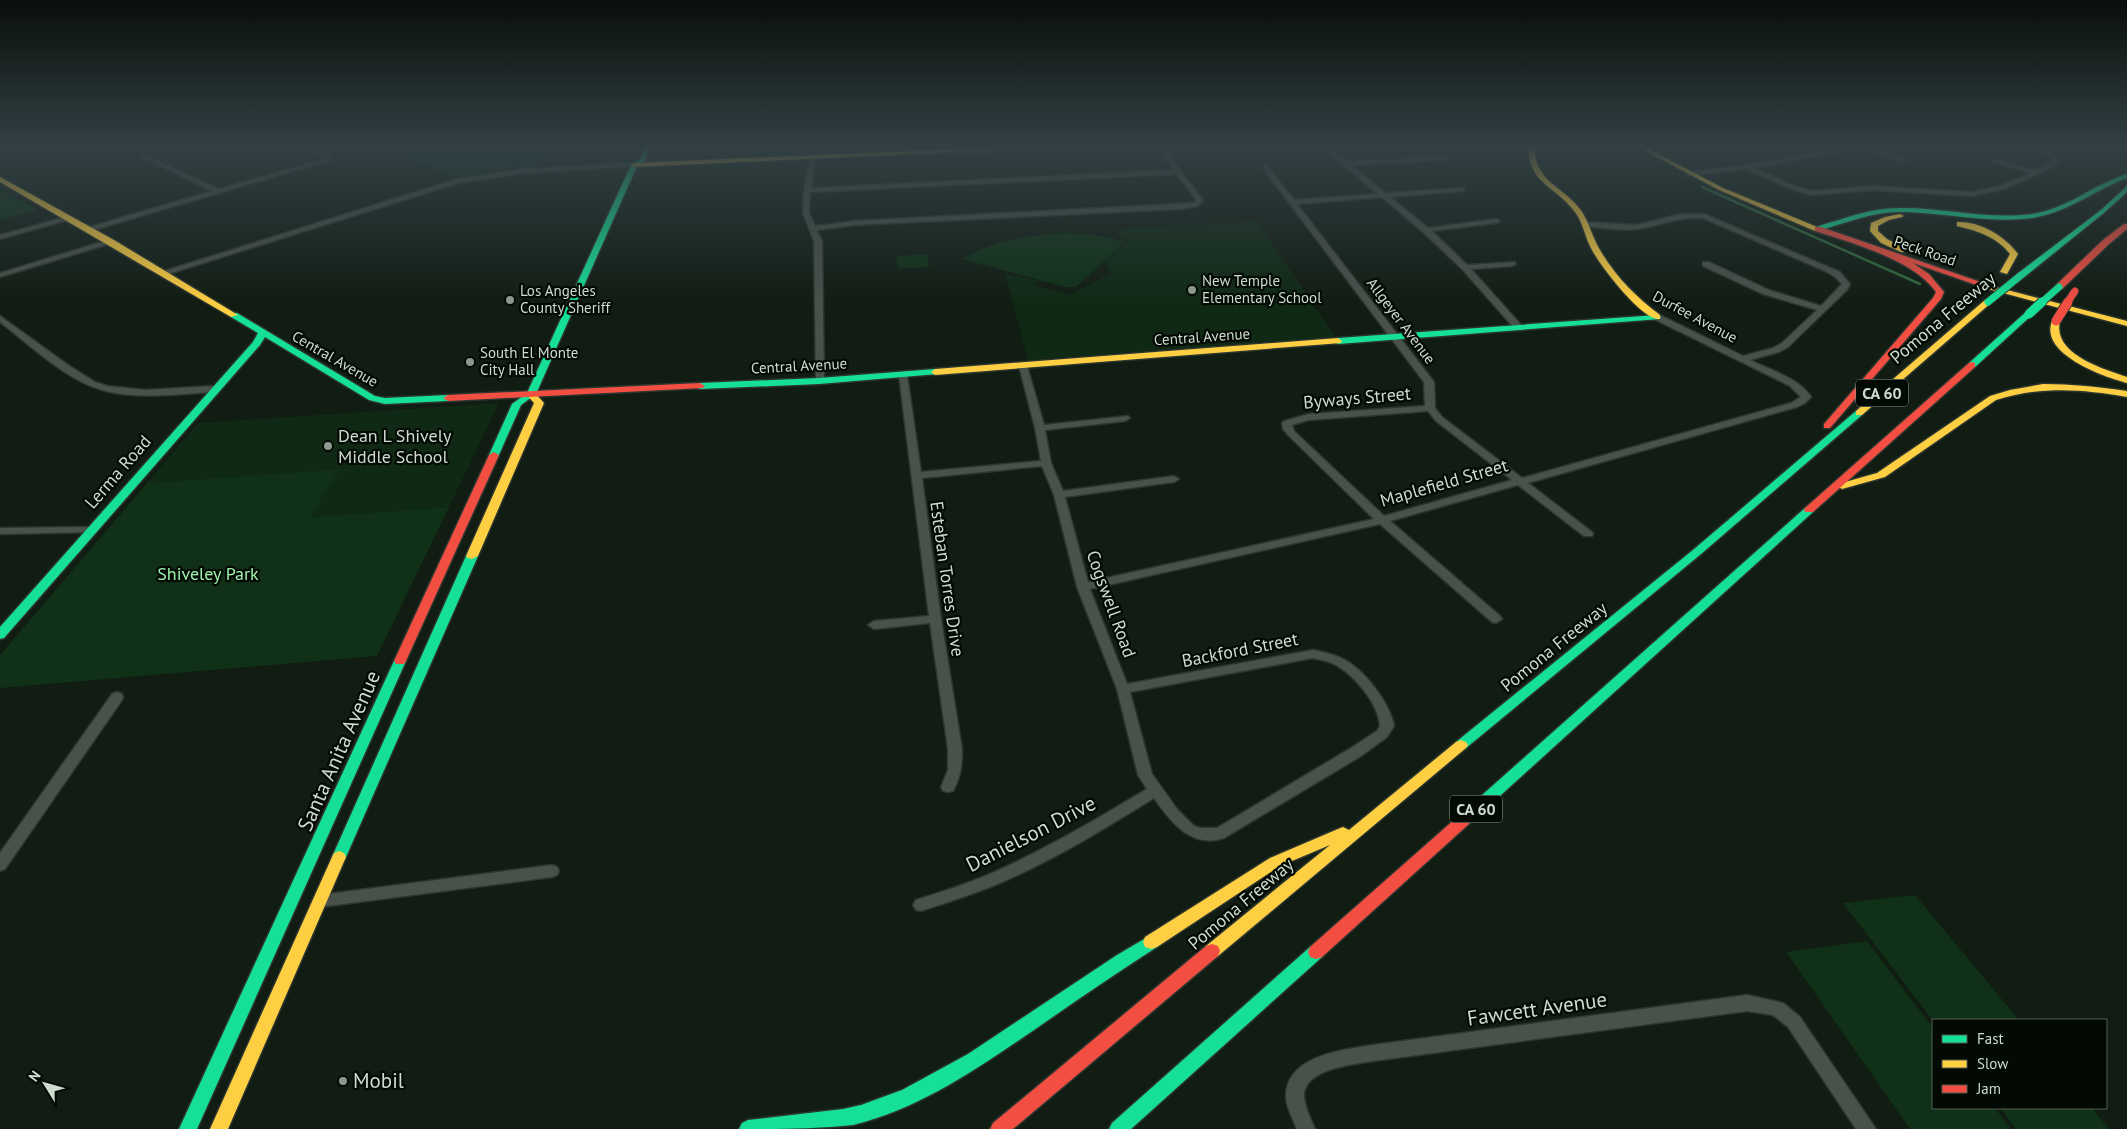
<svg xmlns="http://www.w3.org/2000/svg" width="2127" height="1129" viewBox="0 0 2127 1129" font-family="'PT Sans',sans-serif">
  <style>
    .built { fill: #102915 }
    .green { fill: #103017 }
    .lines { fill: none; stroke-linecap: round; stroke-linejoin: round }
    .stream { stroke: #33693d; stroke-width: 2.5 }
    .street-casing { stroke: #2c352e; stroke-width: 3 }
    .fast-casing { stroke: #2c352e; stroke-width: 3 }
    .slow-casing { stroke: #2c352e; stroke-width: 3 }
    .jam-casing { stroke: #2c352e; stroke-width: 3 }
    .street { fill: #48514a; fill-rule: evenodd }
    .fast { fill: #16e098; fill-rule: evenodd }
    .slow { fill: #ffcf43; fill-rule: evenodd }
    .jam { fill: #f24e42; fill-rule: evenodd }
    .fast-bridge-far1-casing { stroke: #2c352e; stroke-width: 9; stroke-linecap: butt }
    .fast-bridge-casing { stroke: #2c352e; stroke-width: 11; stroke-linecap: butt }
    .jam-bridge-far1-casing { stroke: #2c352e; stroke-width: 9; stroke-linecap: butt }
    .jam-bridge-casing { stroke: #2c352e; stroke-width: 11; stroke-linecap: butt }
    .fast-bridge-far1 { stroke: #16e098; stroke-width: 7 }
    .fast-bridge { stroke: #16e098; stroke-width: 9 }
    .jam-bridge-far1 { stroke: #f24e42; stroke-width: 7 }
    .jam-bridge { stroke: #f24e42; stroke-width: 9 }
    .poi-dot { fill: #8c988d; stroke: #030903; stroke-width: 2 }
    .labels { text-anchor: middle; stroke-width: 4.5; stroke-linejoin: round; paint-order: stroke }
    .far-street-label { font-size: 15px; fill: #cedbcf; stroke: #030903 }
    .far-poi-label { font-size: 15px; fill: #cedbcf; stroke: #030903; text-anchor: start }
    .shield { fill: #030903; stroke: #919c92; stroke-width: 1 }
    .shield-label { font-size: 16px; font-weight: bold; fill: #cedbcf }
    .street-label { font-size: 18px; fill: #cedbcf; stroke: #030903 }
    .poi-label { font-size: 18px; fill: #cedbcf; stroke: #030903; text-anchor: start }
    .park-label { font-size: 18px; fill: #9ef2ab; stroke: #030903 }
    .near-street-label { font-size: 21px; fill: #cedbcf; stroke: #030903 }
    .near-poi-label { font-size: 21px; fill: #cedbcf; stroke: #030903; text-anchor: start }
  </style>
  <rect width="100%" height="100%" fill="#111c13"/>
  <path class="built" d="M376,146H553L540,165L499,169L457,178Z
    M1257,221L1335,337L1028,360L1005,274L1040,281L1033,285L1071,295L1111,273L1105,261L1128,241L1119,238L1117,229Z
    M499,403L449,507L309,517L339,469L147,483L198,423Z"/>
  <path class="green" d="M0,190L38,210L0,220Z
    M1064,233L1088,234L1126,241L1076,287H1065L962,259C999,239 1023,236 1064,233Z
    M927,254L929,267L898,269L896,256Z
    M340,469L310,517L449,507L377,656L0,688V655L147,483Z
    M1915,895L2019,1020L1933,1021L1843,903Z
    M1867,941L1933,1028V1108H1995L2011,1129H1910L1786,952Z
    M2000,1108H2092L2109,1129H2016Z"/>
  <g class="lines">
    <path class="stream" d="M1702,187L1920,284"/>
    <defs>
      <path id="street" d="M299,146H307L331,156V160L90,231L83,229L212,191L141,157V155H145L219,189L325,159Z
        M879,146L892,147V154L887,155V150L881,149Z
        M1156,146H1162L1202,199L1203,200L1198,206L1181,209L855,225L817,230L822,241L824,381L822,383H816L814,241L803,213L804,190L811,156L816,157L811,188L1174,170ZM1177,174L1196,200L1194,203L855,221L815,226L809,213L810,192Z
        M1321,146H1327L1346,161L1448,157V159L1446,160L1351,165L1385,193L1464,188V190L1462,191L1390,197L1428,228L1496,219L1500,221L1496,223L1432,231L1467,265L1515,262L1516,264L1512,266L1471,269L1522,326V330H1516L1462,269L1423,232L1382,197L1297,204L1434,382L1435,408L1442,417L1522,478L1791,403L1801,397L1790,386L1654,319V315H1660L1743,356L1773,348L1782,343L1817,310L1763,294L1703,266V262H1709L1769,290L1821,306L1842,284L1834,276L1825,271L1703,218C1682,216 1664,224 1644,228C1625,232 1604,228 1585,226L1581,224L1582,222L1636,225L1681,214H1704L1840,272L1850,284L1847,290L1788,347L1779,352L1750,360C1768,369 1801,379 1811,397L1805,403L1797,407L1528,483L1592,532L1593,534L1592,536H1584L1518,485L1390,521L1500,616L1502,619L1496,623L1492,622L1380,524L1090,589L1127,684L1313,650C1323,652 1334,654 1343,659C1364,669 1390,703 1394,726L1387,737L1361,756L1224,838C1191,849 1171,822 1154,798C1104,829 1054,860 1000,883C974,894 948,902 921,911L916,910L913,905L916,900C941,892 967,884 992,873C1046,849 1097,819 1147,789L1138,775L1117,689L1077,587L1054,495L1042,466L922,478L941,619L962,749C962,765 961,776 953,791L948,792L943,791L941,787L948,770V749L930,623L874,629L868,625L874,621L929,616L899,375L903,372L907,375L921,472L1041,461L1035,428L1019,366L1020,364H1026L1027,366L1044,425L1128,416L1130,418L1125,421L1045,430L1051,463L1063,491L1174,476L1179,479L1174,482L1065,497L1088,582L1374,519L1288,435L1283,429L1282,423L1284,421L1309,414L1425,406L1424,382L1262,167L1267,166L1294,200L1378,194ZM1428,411L1436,421L1512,480L1384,516L1294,431L1292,425L1309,420ZM1313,658C1321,660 1329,661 1336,665C1356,677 1378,703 1380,726L1377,731L1351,748L1217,828H1200L1194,826L1177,809L1152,774L1130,692Z
        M1851,146H1867L1907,161L1902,162L1860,148L1754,168L1796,187L1812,191L1873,186L1971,192L2000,186L2031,173L1992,162V160C2010,159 2038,180 2052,161L2048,153L2037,146C2048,145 2053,152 2058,161L2055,166L2005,189L1971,196L1873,190L1812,195L1792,189L1746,169L1688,176L1685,174L1688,172L1747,165Z
        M634,163L637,165L636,166L523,173L458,183L165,275L158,273L457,179L523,169Z
        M69,216L71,217V219L0,239V235Z
        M108,240L115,242L0,277V273Z
        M0,316L68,365L95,382L107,386L145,390L214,386L219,389L214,392C177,394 139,400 102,390C66,380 30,345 0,322Z
        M91,527L96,530L95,532L0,534V528Z
        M117,692L122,694L123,697L122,700L5,869L0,871V853L112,694Z
        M552,865L557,867L559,871L557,875L552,877L320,907L315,906L312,901L315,896L320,895Z
        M1747,995L1783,1003L1800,1017L1876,1129H1856L1788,1027L1773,1015L1747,1011L1373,1061C1353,1064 1305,1069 1304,1095C1304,1107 1311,1119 1315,1129H1297C1293,1119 1286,1107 1286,1096C1287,1055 1343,1050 1373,1045Z"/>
      <path id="fast" d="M645,146H651L645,161L637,166L536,394L521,405L498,457H490L489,455L512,404L527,393L631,165L640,159Z
        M2127,174V178C2095,190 2067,213 2032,218C1988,224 1943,212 1899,212C1870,212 1844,224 1817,231L1813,229C1821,224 1833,222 1842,219C1860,213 1879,208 1898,208C1943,207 1987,220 2032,214C2067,209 2094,184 2127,174Z
        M2127,186V192L2105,212L2023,278H2017V274L2101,210Z
        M2026,312L2033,314L1975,367H1969V363Z
        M231,313H237L375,396L385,398L448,395L453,398L448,401L385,404L369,400L265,337L260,345L4,638L0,639V627L253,342L258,333L231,317Z
        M1657,315L1661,317L1660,319L1338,344L1334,341L1338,338Z
        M935,369L939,372L938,374L819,384L700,389L695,386L700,383L819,378Z
        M1859,410L1862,411V415L1701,554L1466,748L1461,750L1456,748L1454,745L1456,742L1693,550L1856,411Z
        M1809,507L1813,508L1814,510L1813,512L1491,804L1486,805L1481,804L1479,800L1481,796L1805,508Z
        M472,553L478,556L346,857L344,861L339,863L334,861L332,857L466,556Z
        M400,657L404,658L406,661L197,1129H179L394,661L396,658Z
        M1151,935L1157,937L1159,942L1157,947C1115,974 1074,1002 1034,1030C978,1068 920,1109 853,1125C817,1129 776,1129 739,1129L742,1123L748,1120L843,1109L861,1105L902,1090L968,1054L1117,955Z
        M1316,945L1322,947L1324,952L1322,957L1131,1129H1109L1112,1123L1310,947Z"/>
      <path id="slow" d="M1528,146H1534C1536,183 1560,184 1580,209C1589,221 1592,237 1600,250C1615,276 1636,297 1660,315V319C1642,321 1600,265 1592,250C1585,238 1583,222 1575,212C1555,185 1529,185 1528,146Z
        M1636,146H1643L1723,188L1822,229L1815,231L1719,190Z
        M957,149L959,150V152L634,167L631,165L634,163Z
        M0,177L114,240L238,315L231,317L0,182Z
        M1900,214L1904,216L1902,217L1889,220L1878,226V231L1887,239L1904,248V252H1901L1881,243L1870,231L1871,223L1885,217Z
        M1957,222C1980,221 2005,236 2018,254L2007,274L2000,272L2010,254C1997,237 1978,231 1957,226Z
        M1988,285L2127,321V326L1988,289Z
        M1985,300L1992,302L1862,415H1856V411Z
        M2053,319H2056L2060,321C2052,354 2103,369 2127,377V383C2104,377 2036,353 2053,319Z
        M1338,338L1342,341L1341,343L935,375L931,372L935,369Z
        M2043,384C2072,384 2099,387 2127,391V397C2082,389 2040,386 1996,400L1885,477L1842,489L1837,486L1838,484L1877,473L1990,396L2010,390Z
        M531,391L534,392L544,403L478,556L472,559L468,558L466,556L534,403L526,394Z
        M1461,740L1466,742L1468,745L1466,748L1218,956L1212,958L1206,956L1204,951L1206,946L1330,845L1280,866L1157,947L1151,949L1145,947L1143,942L1145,937L1270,858L1338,829L1343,827L1349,830L1456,742Z
        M339,851L344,853L346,857L228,1129H210L332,857L334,853Z"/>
      <path id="jam" d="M1034,146H1070L1067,148L957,153L954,151L957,149Z
        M2124,224H2127V229L2109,244L2062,289H2056V285L2103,240Z
        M1815,227H1821L1995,287L1988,289L1913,263L1929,274L1944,292L1941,299L1830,428H1824V424L1933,298L1936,292C1914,260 1852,243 1815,231Z
        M1972,362L1975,363V367L1813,512H1805L1804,510L1805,508L1969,363Z
        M700,383L705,386L703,388L448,401L443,398L448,395Z
        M494,452L499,455L406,661L404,664H396L394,661L489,455Z
        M1486,795L1491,796L1493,800L1491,804L1322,957L1316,959L1310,957L1308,952L1310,947L1481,796Z
        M1212,944L1218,946L1220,951L1218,956L1013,1129H990L993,1123L1206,946Z"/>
    </defs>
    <use href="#street" class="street-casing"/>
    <use href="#fast" class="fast-casing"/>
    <use href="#slow" class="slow-casing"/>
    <use href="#jam" class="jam-casing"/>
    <use href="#street" class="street"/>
    <use href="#fast" class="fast"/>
    <use href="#slow" class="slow"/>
    <use href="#jam" class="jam"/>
    <defs>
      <path id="fast-bridge-far1" d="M1988,302L2020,276
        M2041,303L2059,287"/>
      <path id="fast-bridge" d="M2029,314L2042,302"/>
      <path id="jam-bridge-far1" d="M2067,303L2075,291"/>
      <path id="jam-bridge" d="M2056,321L2068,302"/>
    </defs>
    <use href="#fast-bridge-far1" class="fast-bridge-far1-casing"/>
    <use href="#fast-bridge" class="fast-bridge-casing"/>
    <use href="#jam-bridge-far1" class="jam-bridge-far1-casing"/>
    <use href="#jam-bridge" class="jam-bridge-casing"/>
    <use href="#fast-bridge-far1" class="fast-bridge-far1"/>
    <use href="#fast-bridge" class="fast-bridge"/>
    <use href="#jam-bridge-far1" class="jam-bridge-far1"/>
    <use href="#jam-bridge" class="jam-bridge"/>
  </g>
  <linearGradient id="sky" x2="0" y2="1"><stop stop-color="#090f0a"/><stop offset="0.48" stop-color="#324044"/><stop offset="1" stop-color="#324044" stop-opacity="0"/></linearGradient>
  <rect width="2127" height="304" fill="url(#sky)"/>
  <g class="poi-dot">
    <circle cx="1192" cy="290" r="5"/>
    <circle cx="510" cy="300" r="5"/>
    <circle cx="470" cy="362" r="5"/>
    <circle cx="328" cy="446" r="5"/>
    <circle cx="343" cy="1081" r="5"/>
  </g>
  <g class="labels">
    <g class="far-street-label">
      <text transform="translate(1925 251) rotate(19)" y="5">Peck Road</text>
      <text transform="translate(1695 317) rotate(28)" y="5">Durfee Avenue</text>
      <text transform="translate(1401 321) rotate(53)" y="5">Allgeyer Avenue</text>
      <text transform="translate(1202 337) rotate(-4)" y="5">Central Avenue</text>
      <text transform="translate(335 359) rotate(30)" y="5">Central Avenue</text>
      <text transform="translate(799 366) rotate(-3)" y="5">Central Avenue</text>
    </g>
    <g class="far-poi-label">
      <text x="1202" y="286">New Temple<tspan x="1202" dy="17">Elementary School</tspan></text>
      <text x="520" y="296">Los Angeles<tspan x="520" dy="17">County Sheriff</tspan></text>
      <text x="480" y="358">South El Monte<tspan x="480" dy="17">City Hall</tspan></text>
    </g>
    <g class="shield">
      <rect x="1856" y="379.5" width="52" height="27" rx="4"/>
      <rect x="1450" y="795.5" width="52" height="27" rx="4"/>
    </g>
    <g class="shield-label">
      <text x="1882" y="399">CA 60</text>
      <text x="1476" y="815">CA 60</text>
    </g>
    <g class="street-label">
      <text transform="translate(1943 318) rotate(-40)" y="6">Pomona Freeway</text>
      <text transform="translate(1357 398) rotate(-5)" y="6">Byways Street</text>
      <text transform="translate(118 472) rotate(-49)" y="6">Lerma Road</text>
      <text transform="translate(1444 483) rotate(-16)" y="6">Maplefield Street</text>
      <text transform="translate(947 579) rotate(82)" y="6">Esteban Torres Drive</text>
      <text transform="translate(1111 604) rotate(70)" y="6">Cogswell Road</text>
      <text transform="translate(1554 647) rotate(-39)" y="6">Pomona Freeway</text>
      <text transform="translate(1240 650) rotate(-11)" y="6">Backford Street</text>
      <text transform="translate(1241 904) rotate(-40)" y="6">Pomona Freeway</text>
    </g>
    <g class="poi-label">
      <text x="338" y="442">Dean L Shively<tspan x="338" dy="21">Middle School</tspan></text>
    </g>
    <g class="park-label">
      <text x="208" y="580">Shiveley Park</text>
    </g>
    <g class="near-street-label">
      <text transform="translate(339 751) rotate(-66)" y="7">Santa Anita Avenue</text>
      <text transform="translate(1031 834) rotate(-27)" y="7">Danielson Drive</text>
      <text transform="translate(1537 1009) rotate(-8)" y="7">Fawcett Avenue</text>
    </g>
    <g class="near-poi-label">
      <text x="353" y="1088">Mobil</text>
    </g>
  </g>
  <rect x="1932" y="1019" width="175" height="90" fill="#030903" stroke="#545d55"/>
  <rect x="1942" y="1035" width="25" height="8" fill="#16e098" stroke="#545d55"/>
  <text x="1977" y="1044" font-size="15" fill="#cedbcf">Fast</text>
  <rect x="1942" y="1060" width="25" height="8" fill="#ffcf43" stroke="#545d55"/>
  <text x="1977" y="1069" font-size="15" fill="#cedbcf">Slow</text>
  <rect x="1942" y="1085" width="25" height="8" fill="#f24e42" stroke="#545d55"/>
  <text x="1977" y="1094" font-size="15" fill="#cedbcf">Jam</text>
  <g transform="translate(45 1084) rotate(307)" stroke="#030903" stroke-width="4" paint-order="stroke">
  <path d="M0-4L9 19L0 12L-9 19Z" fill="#cedbcf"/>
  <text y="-8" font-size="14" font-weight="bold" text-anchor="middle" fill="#cedbcf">N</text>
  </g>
</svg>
